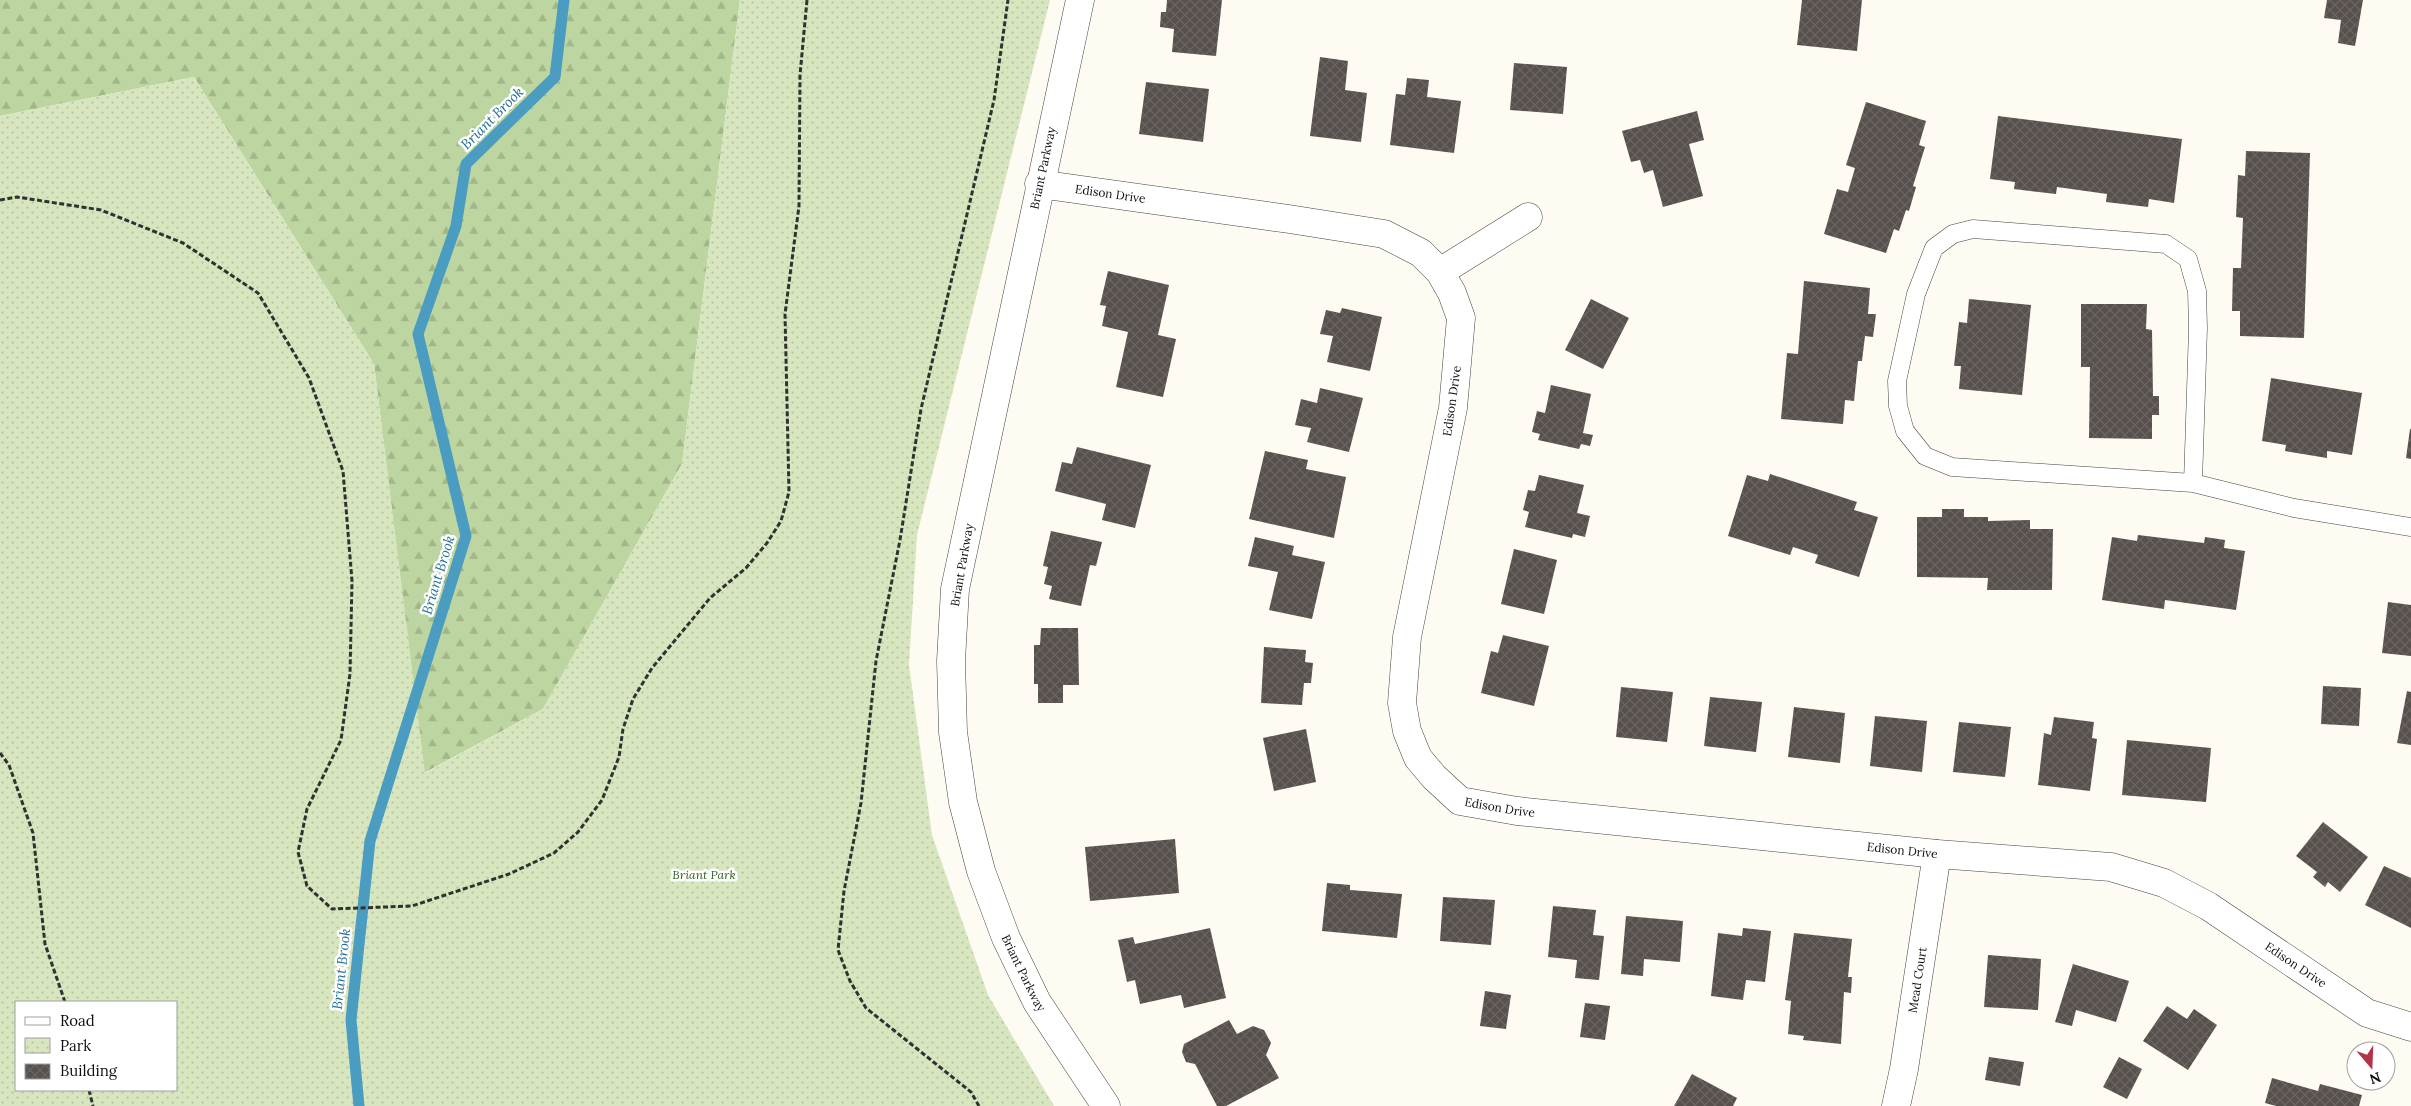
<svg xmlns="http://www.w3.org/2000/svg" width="2411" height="1106" viewBox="0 0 2411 1106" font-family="Lora,serif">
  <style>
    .forest { fill: url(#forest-firs) }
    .park { fill: url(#park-dots); fill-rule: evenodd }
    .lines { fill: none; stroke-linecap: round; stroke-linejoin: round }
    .stream { stroke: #4a9cc0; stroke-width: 11 }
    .building { fill: url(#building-cross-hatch) }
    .service-casing { stroke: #424242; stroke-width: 19 }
    .minor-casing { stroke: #424242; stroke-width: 29 }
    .path { stroke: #313131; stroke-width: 3; stroke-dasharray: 5 2.5; stroke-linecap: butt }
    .service { stroke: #fff; stroke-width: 18 }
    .minor { stroke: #fff; stroke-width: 28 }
    .labels { text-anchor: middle; stroke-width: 5; stroke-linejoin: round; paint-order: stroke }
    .street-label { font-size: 12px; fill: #0f0f0f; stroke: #fff }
    .park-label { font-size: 12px; font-style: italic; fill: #376125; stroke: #fff }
    .water-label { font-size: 14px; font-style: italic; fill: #246f96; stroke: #fff }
  </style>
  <defs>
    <pattern id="forest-firs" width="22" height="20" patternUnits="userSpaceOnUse" patternTransform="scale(1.25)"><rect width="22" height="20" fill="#bdd5a0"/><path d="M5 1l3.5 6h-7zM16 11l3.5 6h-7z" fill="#a1b689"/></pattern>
    <pattern id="park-dots" width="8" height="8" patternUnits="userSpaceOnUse" patternTransform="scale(1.25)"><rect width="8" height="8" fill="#d7e6bf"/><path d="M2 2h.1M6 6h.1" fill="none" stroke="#b7c4a3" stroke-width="1.8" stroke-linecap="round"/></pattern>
    <pattern id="building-cross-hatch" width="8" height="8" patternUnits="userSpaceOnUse" patternTransform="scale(1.25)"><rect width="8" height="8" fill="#57504d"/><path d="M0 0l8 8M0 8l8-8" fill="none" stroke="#6a6562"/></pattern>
  </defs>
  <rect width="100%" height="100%" fill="#fefbf3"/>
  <path class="forest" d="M0,0H740L682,464L543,709L424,773L374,364L194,77L0,116Z"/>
  <path class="park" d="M740,0H1050L917,535L909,665L932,835L988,995L1054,1106H0V116L194,77L374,364L425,773L543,709L682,464ZM16,1002H176V1090H16Z"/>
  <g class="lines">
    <path class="stream" d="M359,1106L351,1020L370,841L466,536L418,334L456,226L466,164L555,77L564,0"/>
  </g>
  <path class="building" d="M1167,0H1222L1216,56L1172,52L1174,29L1160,27L1161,12H1166Z
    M1802,0H1862L1857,51L1797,45Z
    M2327,0H2363L2355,46L2338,43L2341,20L2324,18Z
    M1320,57L1348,61L1345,90L1367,93L1361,142L1310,136Z
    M1514,63L1567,67L1563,114L1510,110Z
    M1407,78L1429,80L1427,97L1461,101L1454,153L1390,145L1396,94L1405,95Z
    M1146,82L1209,89L1203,142L1139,134Z
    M1866,102L1926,121L1919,145L1925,147L1913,186L1916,187L1909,211L1906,210L1899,231L1894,229L1886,253L1824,234L1837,189L1848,192L1855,168L1846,165Z
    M1697,111L1704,140L1689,144L1703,196L1663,207L1653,170L1644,173L1640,160L1631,162L1622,131Z
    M1998,116L2182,139L2174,203L2149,199L2148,207L2106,202L2107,194L2057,187L2056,194L2014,189L2015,182L1990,179Z
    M2246,151L2310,153L2304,338L2240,336V311H2232L2233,268H2241L2243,218L2236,217L2238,175L2245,176Z
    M1108,271L1169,285L1158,335L1176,339L1163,397L1116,387L1128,332L1102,326L1106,306L1100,305Z
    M1804,281L1870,288L1868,314H1876L1873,337L1865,336L1862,361H1858L1854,401L1845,400L1843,424L1781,419L1787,353L1798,354Z
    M1591,299L1629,318L1603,369L1565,350Z
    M1969,299L2031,305L2022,395L1959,389L1961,366H1954L1959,322L1967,323Z
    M2081,304H2147L2146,329L2152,330L2153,396H2159V415H2152V439L2089,438L2090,367H2081Z
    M1342,308L1382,317L1370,371L1327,362L1333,336L1320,334L1326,310L1340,313Z
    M2271,378L2362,393L2352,455L2327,451V458L2285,451L2286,445L2262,441Z
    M1551,385L1591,394L1583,433L1593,435L1590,446L1581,444L1579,449L1538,440L1540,434L1532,432L1537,411L1545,413Z
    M1320,388L1363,398L1349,452L1307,442L1311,428L1295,425L1301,399L1317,403Z
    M2410,429H2411V459L2406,458Z
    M1077,447L1151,465L1135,528L1102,520L1106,504L1055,491L1062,462L1072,464Z
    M1265,451L1308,460L1306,469L1346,477L1334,538L1249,519Z
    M1770,474L1857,502L1854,510L1878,517L1859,577L1815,563L1818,555L1793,547L1790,555L1728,536L1747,475L1768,481Z
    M1539,475L1584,485L1577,513L1590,516L1585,537L1573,534L1572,538L1525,527L1529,512L1523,510L1528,490L1535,491Z
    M1942,509H1964V517H1988V521L2030,520V529H2053L2052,590H1987L1988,578L1917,577V517H1942Z
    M1051,531L1102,542L1096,566L1090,565L1081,606L1049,599L1052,586L1044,584L1048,567L1043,566Z
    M2138,535L2204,543L2205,537L2225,540L2224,548L2245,551L2236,610L2165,600L2164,609L2102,600L2112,537L2137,541Z
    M1255,537L1294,546L1292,555L1325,562L1312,619L1269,610L1278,572L1248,566Z
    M1514,549L1557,560L1544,614L1501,604Z
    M2388,602L2411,605V656L2382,653Z
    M1041,628H1078L1079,685H1063V703H1038V684H1034V645H1040Z
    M1503,635L1549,646L1534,706L1481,693L1491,651L1498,653Z
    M1264,647L1306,650L1305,662L1313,663L1311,683H1304L1302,705L1261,703Z
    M2323,686L2361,688L2359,726L2321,724Z
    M1621,687L1673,692L1667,742L1616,737Z
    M2407,691L2411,692V745L2397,743Z
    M1710,697L1762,702L1756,752L1704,746Z
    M1794,707L1845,713L1840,763L1788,757Z
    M1875,716L1927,721L1922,772L1870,766Z
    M2054,717L2094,722L2092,738L2097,739L2090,791L2038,785L2044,733L2051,735Z
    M1959,722L2011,727L2005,777L1953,772Z
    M1306,729L1316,782L1274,791L1263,738Z
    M2127,740L2211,748L2206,802L2122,795Z
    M2323,822L2368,857L2340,892L2328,882L2325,887L2313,877L2317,872L2296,856Z
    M1175,839L1179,893L1090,901L1085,847Z
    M2384,866L2411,878V928L2365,905Z
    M1327,883L1350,885V890L1402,894L1397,938L1322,931Z
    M1443,897L1495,900L1491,945L1440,941Z
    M1553,906L1596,910L1593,935L1604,936L1599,980L1575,978L1577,960L1548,957Z
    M1626,916L1683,921L1680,962L1644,959L1643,976L1621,974Z
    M1210,928L1226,998L1184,1008L1181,995L1140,1004L1135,980L1127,982L1118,940L1133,937L1135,944Z
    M1743,928L1771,931L1765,982L1746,980L1743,1000L1711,996L1718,933L1742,936Z
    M1794,933L1852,939L1848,977H1852L1851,993L1844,992L1841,1044L1803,1040L1804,1036L1788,1034L1791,1001L1785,1000Z
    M1988,955L2041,959L2038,1010L1984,1007Z
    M2073,964L2129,981L2116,1022L2076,1010L2072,1026L2055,1022Z
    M1485,991L1511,995L1506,1029L1480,1026Z
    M1585,1003L1610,1006L1605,1040L1580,1037Z
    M2167,1006L2187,1019L2194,1009L2217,1025L2188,1070L2143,1041Z
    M1229,1020L1237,1034L1253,1026L1264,1030L1271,1043L1266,1055L1279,1078L1226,1106H1217L1195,1064L1186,1062L1182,1052L1184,1044Z
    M1989,1057L2024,1062L2020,1086L1985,1080Z
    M2119,1057L2142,1069L2127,1099L2103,1087Z
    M1692,1074L1737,1098L1733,1106H1674Z
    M2272,1078L2318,1091L2320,1084L2362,1095L2359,1106H2276L2265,1103Z"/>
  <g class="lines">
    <defs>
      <path id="service" d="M1973,229L2166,244L2188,259L2197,291L2198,328L2193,483L1952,467L1925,456L1905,431L1898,406L1897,381L1916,294L1934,248L1953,234Z
        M2193,483L2294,508L2411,527"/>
      <g id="minor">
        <path id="s1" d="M1080,0L955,589L951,661L953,732L963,802L981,871L1006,938L1037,1002L1106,1106"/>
        <path id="s2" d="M1039,184L1289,219L1384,234L1421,253L1440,272L1452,293L1461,318L1453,408L1407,637L1402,703L1407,731L1418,758L1434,777L1460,801L1517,811L1937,854L2111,867L2164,883L2208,906L2367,1013L2411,1027"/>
        <path d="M1440,272L1528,217"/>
        <path id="s3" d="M1896,1106L1904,1069L1937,854"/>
      </g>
    </defs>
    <use href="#service" class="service-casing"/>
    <use href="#minor" class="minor-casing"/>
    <path class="path" d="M0,200L17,197L101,210L183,243L258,293L309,378L343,471L352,581L350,674L341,740L307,809L298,852L307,886L332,909L412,906L509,874L554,853L578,832L602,800L619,757L623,729L633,699L652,668L710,598L746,568L767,543L781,521L789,492L785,314L799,206L800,75L807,0
      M0,753L9,765L33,833L45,944L65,1002
      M89,1090L93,1106
      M979,1106L971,1092L866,1008L850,981L838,950L844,891L861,803L876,661L900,540L921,409L994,100L1008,0"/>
    <use href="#service" class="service"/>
    <use href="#minor" class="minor"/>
  </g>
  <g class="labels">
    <g class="street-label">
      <text transform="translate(1043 168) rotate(-78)" y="4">Briant Parkway</text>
      <text dy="4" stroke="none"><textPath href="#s2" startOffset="72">Edison Drive</textPath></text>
      <text transform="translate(1452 401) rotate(-82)" y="4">Edison Drive</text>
      <text transform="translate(962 565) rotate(-80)" y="4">Briant Parkway</text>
      <text dy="4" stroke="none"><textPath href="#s2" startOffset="1016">Edison Drive</textPath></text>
      <text dy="4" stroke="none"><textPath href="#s2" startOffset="1421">Edison Drive</textPath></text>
      <text dy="4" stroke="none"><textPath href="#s2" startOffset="1841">Edison Drive</textPath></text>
      <text dy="4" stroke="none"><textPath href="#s1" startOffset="998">Briant Parkway</textPath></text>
      <text dy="4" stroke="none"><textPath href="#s3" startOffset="128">Mead Court</textPath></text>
    </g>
    <g class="park-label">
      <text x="704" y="879">Briant Park</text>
    </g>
    <g class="water-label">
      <text transform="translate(492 118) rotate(-45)" y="5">Briant Brook</text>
      <text transform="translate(438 575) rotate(-73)" y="5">Briant Brook</text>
      <text transform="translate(341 969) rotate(-84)" y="5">Briant Brook</text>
    </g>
  </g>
  <rect x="15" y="1001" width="162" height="90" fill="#ffffff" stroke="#9f9f9f"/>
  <rect x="25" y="1017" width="25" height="8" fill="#ffffff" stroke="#9f9f9f"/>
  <text x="60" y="1026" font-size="15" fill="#0f0f0f">Road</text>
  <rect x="25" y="1038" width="25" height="15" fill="url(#park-dots)" stroke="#9f9f9f"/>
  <text x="60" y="1051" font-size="15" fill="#0f0f0f">Park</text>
  <rect x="25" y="1064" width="25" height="15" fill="url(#building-cross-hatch)" stroke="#9f9f9f"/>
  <text x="60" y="1076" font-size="15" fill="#0f0f0f">Building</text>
  <g transform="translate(2371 1066) rotate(161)"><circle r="24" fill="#ffffff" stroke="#9f9f9f"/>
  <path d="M0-4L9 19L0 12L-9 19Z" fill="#b23446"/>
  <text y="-8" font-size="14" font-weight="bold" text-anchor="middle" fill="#0f0f0f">N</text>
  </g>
</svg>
